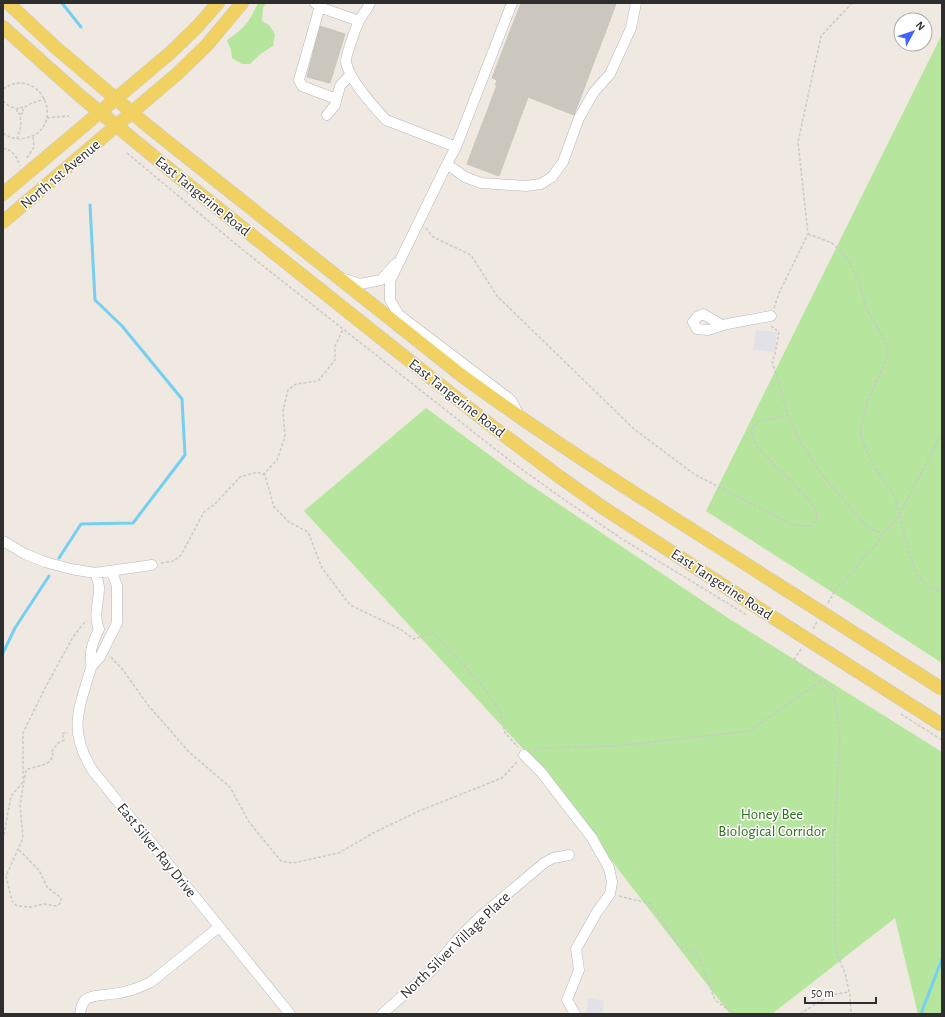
<svg xmlns="http://www.w3.org/2000/svg" width="945" height="1017" viewBox="0 0 945 1017" font-family="'Alegreya Sans',sans-serif">
  <style>
    .industrial { fill: #e3e1e8 }
    .green { fill: #b6e59e }
    .lines { fill: none; stroke-linecap: round; stroke-linejoin: round }
    .stream { stroke: #75cff0; stroke-width: 3 }
    .building { fill: #cbc7bf; stroke: #cbc5ba }
    .minor-casing { stroke: #b4b7c1; stroke-width: 11 }
    .major-casing { stroke: #c9c9c9; stroke-width: 14 }
    .path { stroke: #c9c9c9; stroke-width: 1.5; stroke-dasharray: 3 2; stroke-linecap: butt }
    .minor { stroke: #fff; stroke-width: 10 }
    .major { stroke: #f2d163; stroke-width: 13 }
    .major-bridge-casing { stroke: #c9c9c9; stroke-width: 14; stroke-linecap: butt }
    .path-bridge { stroke: #c9c9c9; stroke-width: 1.5; stroke-dasharray: 3 2; stroke-linecap: butt }
    .major-bridge { stroke: #f2d163; stroke-width: 13 }
    .labels { text-anchor: middle; stroke-width: 3; stroke-linejoin: round; paint-order: stroke }
    .street-label { font-size: 15px; fill: #2e2e2e; stroke: #fff }
    .park-label { font-size: 15px; fill: #2c6e1b; stroke: #fff }
  </style>
  <rect width="100%" height="100%" fill="#efe9e1"/>
  <path class="industrial" d="M756,330L777,332L775,350L773,352L753,350Z
    M588,998L604,1001L602,1014H586Z"/>
  <path class="green" d="M258,3H266L263,8L262,21L269,25L275,34L273,46L259,55L250,64H242L232,58L231,50L227,40C245,28 249,22 258,3Z
    M942,34V663L706,511Z
    M426,408L526,482L728,618L942,752V1014H918L895,918L772,1014H730L537,764L304,511Z"/>
  <g class="lines">
    <path class="stream" d="M62,3L81,27
      M59,558L81,524L133,523L185,455L182,399L122,326L95,300L90,205
      M3,653L15,628L49,576
      M922,1014V1011L942,959"/>
  </g>
  <path class="building" d="M521,3L616,4L574,115L528,97L499,176L467,164L497,85H495L497,80L492,78Z
    M320,26L345,34L330,83L307,77Z"/>
  <g class="lines">
    <defs>
      <path id="minor" d="M315,3L322,8L359,21
        M370,3C367,10 362,15 359,21C356,27 345,58 346,62C349,80 374,107 386,120L456,147L447,164L465,177L481,183L526,186L541,184L552,177L563,162L579,118L594,92L610,74L631,28L636,3
        M320,6L299,80L302,86L336,99
        M327,115L335,105L340,86L350,75
        M456,147L512,3
        M447,164L390,281V300L399,315L511,400L519,415
        M342,278L360,284L381,280L395,264
        M722,325L703,314L697,317L693,322L697,329L708,330L727,324L771,316
        M3,541L25,554L45,562L71,569L95,573L152,565
        M95,573C97,578 99,583 99,588C99,602 93,616 99,629C96,636 91,645 91,653C90,658 92,663 91,668C79,709 67,730 93,771L290,1014
        M92,666L100,657L117,623V586L112,572
        M524,755L541,772L592,838L609,868L612,882L610,894L597,912L576,949L579,970L567,1000L575,1014
        M80,1014C81,1008 82,1001 88,998C97,994 110,995 119,993C130,991 141,987 151,982L219,927
        M382,1014L433,969L456,941L481,916L544,863L553,858L569,855"/>
      <path id="major" d="M8,3L54,46L149,127L461,375C563,450 671,516 777,584
        M3,27L79,95L180,178L489,424L557,475L602,507L763,611
        M3,194L170,53L197,27L218,3
        M3,222L177,74L207,45L242,3"/>
    </defs>
    <use href="#minor" class="minor-casing"/>
    <use href="#major" class="major-casing"/>
    <path class="path" d="M3,89C40,64 67,125 29,137C20,140 11,139 3,133
      M3,101L9,106L17,109L20,107L23,108L32,103L45,99
      M17,109V113L20,114L21,126L17,139
      M20,114L23,113V109
      M47,118L69,116
      M3,148C13,151 16,155 20,166
      M127,153L243,250L509,460L562,498L622,539L747,615
      M27,158L34,147L33,136
      M426,228L433,237L471,255L497,296L634,429L694,474L793,525L810,526L817,519L816,510L810,500L756,446L751,430L757,422L788,415
      M808,234L832,243L848,259L859,282L866,308L883,337L888,349L885,363L867,402L860,432L864,446L876,469L895,497L910,556L918,576L928,586L942,592
      M774,308L779,293L808,234L798,142L821,36L852,3
      M771,326L779,332L775,354L772,361L788,415L800,442L826,480L869,528L882,533
      M263,475L277,460L285,437L283,411L288,390L296,384L318,381L335,360V346L343,329
      M161,563L174,561L181,555L204,512L215,504L240,477L257,472L265,475L274,507L289,522L308,532L322,568L350,605L400,629L414,639L433,633L475,677L500,710L505,733L518,747
      M828,603L837,587L853,572L864,557L878,543L882,533L896,521L942,433
      M813,629L817,622
      M801,649L794,660L835,691V702L840,736L834,843L835,864V938L837,954L845,973L850,996L851,1014
      M111,657L123,670L148,705L189,752L230,787L249,822L281,861L293,863L339,853L373,833L419,811L502,778L517,762
      M534,751L540,748L617,746L749,731L821,681
      M23,779V733L45,688L73,637L83,624L87,621
      M3,840L11,796L23,782
      M19,850L39,870L47,887L60,897L61,899V903L56,906L44,904L32,907L17,906L12,901L6,876L23,838L20,805L26,770C35,765 50,768 53,754L51,752L58,743L64,740L62,733H68
      M619,896L651,904L679,946L697,952L715,1000L734,1014
      M800,1014L830,995L849,992"/>
    <use href="#minor" class="minor"/>
    <use href="#major" class="major"/>
    <defs>
      <path id="major-bridge" d="M777,584L942,689
        M763,611L942,725"/>
    </defs>
    <use href="#major-bridge" class="major-bridge-casing"/>
    <path class="path-bridge" d="M901,714L942,740"/>
    <use href="#major-bridge" class="major-bridge"/>
  </g>
  <g class="labels">
    <g class="street-label">
      <text transform="translate(60 174) rotate(-40)" y="5">North 1st Avenue</text>
      <text transform="translate(203 196) rotate(39)" y="5">East Tangerine Road</text>
      <text transform="translate(457 398) rotate(38)" y="5">East Tangerine Road</text>
      <text transform="translate(722 584) rotate(33)" y="5">East Tangerine Road</text>
      <text transform="translate(157 850) rotate(51)" y="5">East Silver Ray Drive</text>
      <text transform="translate(455 945) rotate(-44)" y="5">North Silver Village Place</text>
    </g>
    <g class="park-label">
      <text x="772" y="819">Honey Bee<tspan x="772" dy="17">Biological Corridor</tspan></text>
    </g>
  </g>
  <rect width="945" height="1017" fill="none" stroke="#2e2e2e" stroke-width="8"/>
  <g transform="translate(913 32) rotate(50)"><circle r="19" fill="#ffffff" stroke="#ababab"/>
  <path d="M0-3L7 15L0 10L-7 15Z" fill="#4264fb"/>
  <text y="-6" font-size="11" font-weight="bold" text-anchor="middle" fill="#2e2e2e">N</text>
  </g>
  <path d="M805 997v6h71v-6" fill="none" stroke="#2e2e2e" stroke-width="2"/>
  <text x="811" y="997" font-size="12" fill="#2e2e2e" stroke="#ffffff" stroke-width="3" paint-order="stroke">50 m</text>
</svg>
